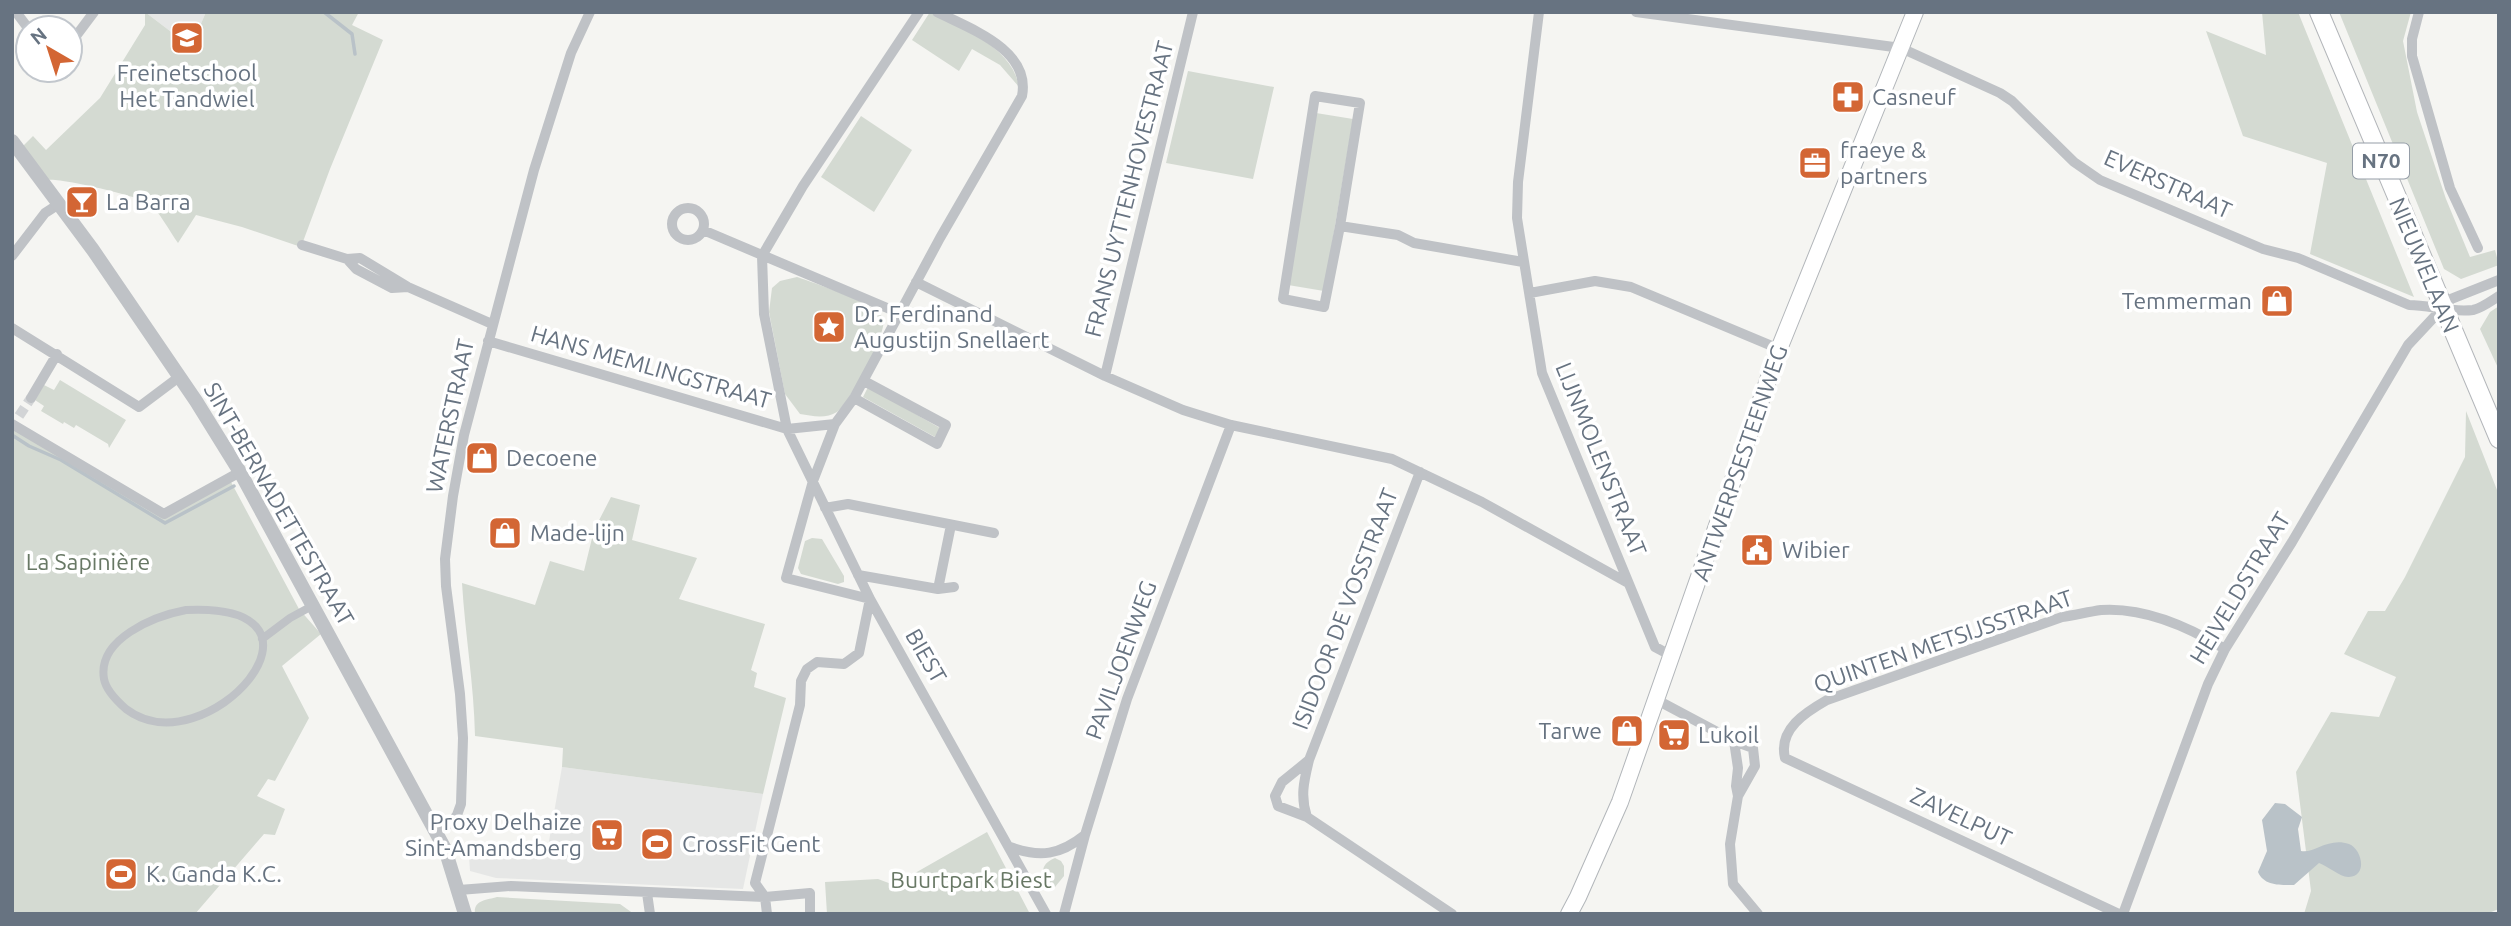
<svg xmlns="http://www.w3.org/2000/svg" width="2511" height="926" viewBox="0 0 2511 926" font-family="Ubuntu,sans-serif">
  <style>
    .built { fill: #e6e7e6 }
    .green { fill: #d4dad2 }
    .water { fill: #b9c2c8 }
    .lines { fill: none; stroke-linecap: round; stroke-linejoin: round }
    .stream { stroke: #b9c2c8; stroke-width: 3.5 }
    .minor-tunnel { stroke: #d2d4d6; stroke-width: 10; stroke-dasharray: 10 5; stroke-linecap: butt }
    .secondary-casing { stroke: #b2b6ba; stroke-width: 18 }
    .primary-casing { stroke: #b3b6ba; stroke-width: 20 }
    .pedestrian { stroke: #bfc2c6; stroke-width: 8 }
    .minor { stroke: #bfc2c6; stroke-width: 10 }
    .tertiary { stroke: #bfc2c6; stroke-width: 14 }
    .secondary { stroke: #fff; stroke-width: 16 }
    .primary { stroke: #fff; stroke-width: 18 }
    .labels { text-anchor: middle; stroke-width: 7; stroke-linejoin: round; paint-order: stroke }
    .shield { fill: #fff; stroke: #959da7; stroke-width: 2 }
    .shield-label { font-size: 21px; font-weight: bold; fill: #677381 }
    .poi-label { font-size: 23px; fill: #677381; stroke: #fff; text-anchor: start }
    .street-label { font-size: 23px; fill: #677381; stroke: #fff }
    .park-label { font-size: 23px; fill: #687865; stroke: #fff }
  </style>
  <rect width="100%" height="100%" fill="#f5f5f2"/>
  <path class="built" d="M145,12H206L191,47Z
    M562,767L763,794L743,889L496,878L470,871L468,841L548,847Z"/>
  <path class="green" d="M145,12L191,47L206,12H359L352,25L383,40L330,169L301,247L242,227L196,215L178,243C170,232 159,211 149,203C141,197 58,177 48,180L23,146L33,136L46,150L100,98L145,25Z
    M930,12C962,29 1013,47 1019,87L1000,65L972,49L959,71L912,40Z
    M2262,12H2298L2414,297L2310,254L2327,163L2243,136L2206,31L2266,55Z
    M2339,12H2411L2403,41L2417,112L2446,199L2470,257L2495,250L2499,265L2461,279L2444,269Z
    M1188,71L1274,87L1253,179L1166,163Z
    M1316,113L1353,119L1324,291L1288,285Z
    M861,116L912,150L874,212L821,177Z
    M797,277C814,283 876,303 883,318C889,331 849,404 837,412C826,419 812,416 800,414L785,394L769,312L772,288L780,281Z
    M2499,306V370L2480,329L2490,312Z
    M60,380L126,420L109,448L108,444L76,425L74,428L64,422L63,424L41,411L44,406L35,400L44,385L54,390Z
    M868,387L940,428L935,437L863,397Z
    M2466,411L2499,495V909L2486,914H2304L2311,891L2296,772L2331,712L2379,717L2396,677L2344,654L2368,611H2385L2405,577L2465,457Z
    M12,426L164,518L231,482L299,609L321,634L282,666L309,718L275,781L268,779L257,796L285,809L275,835L264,834L195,914H12Z
    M611,497L640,505L632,540L697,558L679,599L765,624L751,670L757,673L754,687L786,698L763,794L562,767L563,748L475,736C474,684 465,634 462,583L535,605L550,561L584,571L594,530Z
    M812,538L822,539L844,576V582L838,584L801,574L798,568L805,541Z
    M987,832L1030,914H827L825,882L878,879L894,885Z
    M1055,858L1061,861L1064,866V876L1055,887L1047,884C1040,872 1042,863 1055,858Z
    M497,897L620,904L634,914H475C473,900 487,900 497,897Z"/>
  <path class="water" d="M2275,803L2285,804L2302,817L2298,829L2301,851C2314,854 2328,837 2349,844C2362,849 2368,876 2349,877C2341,878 2328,866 2319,863L2294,885C2280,885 2264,886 2258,872L2267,851L2262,820Z"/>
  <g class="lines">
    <path class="stream" d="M324,12L352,34L355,54
      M12,435L29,446L61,460L165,523L234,486"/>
    <path class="minor-tunnel" d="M19,416L31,398"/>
    <defs>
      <path id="secondary" d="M1569,914L1578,897L1620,802L1779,349L1915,12"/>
      <path id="primary" d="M2319,12L2499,439"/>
    </defs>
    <use href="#secondary" class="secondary-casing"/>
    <use href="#primary" class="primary-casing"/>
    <path class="pedestrian" d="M186,610C355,602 205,770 126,709C118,702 106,690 104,679C97,639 154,616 186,610Z
      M262,639L290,618L312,606"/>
    <path class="minor" d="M16,12L28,28
      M1539,12L1518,182L1517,218L1542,373L1655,647L1672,656
      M1636,12L1901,48L2000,93L2012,101L2074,162L2100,180L2263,249L2298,258L2409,305C2430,305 2451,313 2473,310C2482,308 2491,301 2499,296
      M2419,12L2412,39V56L2450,188L2478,248
      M70,44L94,12
      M61,70L64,74
      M672 224a16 16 0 1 1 32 0a16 16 0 1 1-32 0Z
      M1340,226L1324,307L1283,299L1315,96L1360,103L1340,226L1398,235L1414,243L1523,262
      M703,230L899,313
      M302,245L347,259L360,258L408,287L492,324
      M12,256L45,213L59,204
      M762,256L764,314L787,429L870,599L1046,914
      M762,256L803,186L919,12
      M347,259L356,269L392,288L408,287
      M916,282L1105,376L1183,410L1231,425L1392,459L1482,502L1628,583
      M1530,293L1595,281L1631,287L1779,349
      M12,328L139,407L179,377
      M488,341L787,429L835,424
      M1105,376L1193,12
      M31,398L57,354
      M854,398L937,444L946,425L864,381
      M12,424L164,514L240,472
      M1420,472L1309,760C1304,781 1300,796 1307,817L1452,914
      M825,508L848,504L994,533
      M858,575L938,589L954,587
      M938,589L951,525
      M1657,700L1734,741L1753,748L1755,766L1738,796
      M1734,741L1738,768L1736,786L1738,796L1730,844L1733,884L1758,914
      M1307,817L1278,806L1275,796L1282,782L1309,760
      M436,832L451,823L457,815L461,804L463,738L460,694L446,586L445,559L453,496L464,435L534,170L571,53L590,12
      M1010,847C1040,858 1060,855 1085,835
      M459,890L511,886L765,897L810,893V914
      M647,893L650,914
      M767,914L765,897L755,883L800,705L801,681L807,669L817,662L844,664L859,653L870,599L786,578L813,481L835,424L854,398L940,238L1022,96C1031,50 971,29 937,12
      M1064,914L1085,835L1127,699L1231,425
      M2119,914L1785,758C1778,729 1806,712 1827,700L2062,617C2075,615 2088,612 2101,610C2145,607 2189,627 2225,649
      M2123,914L2208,684L2225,649L2292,542L2408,345L2451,299L2499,280"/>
    <path class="tertiary" d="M12,141L93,250L196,401L240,472L445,849L465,914"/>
    <use href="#secondary" class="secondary"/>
    <use href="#primary" class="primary"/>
  </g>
  <defs>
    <symbol id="school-square" viewBox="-11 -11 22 22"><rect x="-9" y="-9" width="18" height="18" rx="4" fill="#d36634" stroke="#fff"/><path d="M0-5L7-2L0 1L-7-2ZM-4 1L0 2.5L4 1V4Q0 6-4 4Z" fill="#fff"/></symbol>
    <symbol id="pharmacy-square" viewBox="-11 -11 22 22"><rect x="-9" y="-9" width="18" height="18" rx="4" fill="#d36634" stroke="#fff"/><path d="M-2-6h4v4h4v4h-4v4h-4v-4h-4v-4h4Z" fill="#fff"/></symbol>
    <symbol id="office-square" viewBox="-11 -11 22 22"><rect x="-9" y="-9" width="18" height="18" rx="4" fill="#d36634" stroke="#fff"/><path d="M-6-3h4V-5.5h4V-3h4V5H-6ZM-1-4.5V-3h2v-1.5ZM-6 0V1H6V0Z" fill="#fff"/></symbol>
    <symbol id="bar-square" viewBox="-11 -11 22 22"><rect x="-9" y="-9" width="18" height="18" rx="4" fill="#d36634" stroke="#fff"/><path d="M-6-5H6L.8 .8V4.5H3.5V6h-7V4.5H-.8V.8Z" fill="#fff"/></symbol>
    <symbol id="shop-square" viewBox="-11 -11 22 22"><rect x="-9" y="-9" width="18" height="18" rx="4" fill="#d36634" stroke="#fff"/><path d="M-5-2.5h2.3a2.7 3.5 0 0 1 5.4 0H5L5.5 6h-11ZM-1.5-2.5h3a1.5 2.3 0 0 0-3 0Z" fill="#fff"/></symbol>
    <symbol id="sight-square" viewBox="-11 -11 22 22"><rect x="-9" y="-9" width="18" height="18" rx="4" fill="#d36634" stroke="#fff"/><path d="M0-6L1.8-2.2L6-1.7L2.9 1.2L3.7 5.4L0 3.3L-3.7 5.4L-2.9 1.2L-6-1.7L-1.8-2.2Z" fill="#fff"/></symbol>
    <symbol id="civic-square" viewBox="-11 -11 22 22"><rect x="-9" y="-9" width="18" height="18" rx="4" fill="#d36634" stroke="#fff"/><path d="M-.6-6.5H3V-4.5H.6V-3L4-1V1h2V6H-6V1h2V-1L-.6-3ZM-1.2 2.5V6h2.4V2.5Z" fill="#fff"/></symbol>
    <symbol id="supermarket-square" viewBox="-11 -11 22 22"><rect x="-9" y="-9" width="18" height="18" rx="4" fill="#d36634" stroke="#fff"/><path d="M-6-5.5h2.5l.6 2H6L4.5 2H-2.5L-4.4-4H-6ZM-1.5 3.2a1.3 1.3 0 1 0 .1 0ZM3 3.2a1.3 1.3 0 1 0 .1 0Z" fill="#fff"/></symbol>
    <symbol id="stadium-square" viewBox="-11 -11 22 22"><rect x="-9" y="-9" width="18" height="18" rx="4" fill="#d36634" stroke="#fff"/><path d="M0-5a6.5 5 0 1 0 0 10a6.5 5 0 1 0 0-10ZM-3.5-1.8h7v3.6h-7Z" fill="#fff"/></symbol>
  </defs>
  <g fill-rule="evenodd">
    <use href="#school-square" x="168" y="19" width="38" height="38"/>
    <use href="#pharmacy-square" x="1829" y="78" width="38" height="38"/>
    <use href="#office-square" x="1796" y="144" width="38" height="38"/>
    <use href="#bar-square" x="63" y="183" width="38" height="38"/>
    <use href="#shop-square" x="2258" y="282" width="38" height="38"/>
    <use href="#sight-square" x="810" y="308" width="38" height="38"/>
    <use href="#shop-square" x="463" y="439" width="38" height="38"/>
    <use href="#shop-square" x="486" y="514" width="38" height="38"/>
    <use href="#civic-square" x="1738" y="531" width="38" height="38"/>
    <use href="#shop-square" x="1608" y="712" width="38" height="38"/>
    <use href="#supermarket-square" x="1655" y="716" width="38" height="38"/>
    <use href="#supermarket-square" x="588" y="816" width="38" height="38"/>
    <use href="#stadium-square" x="638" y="825" width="38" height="38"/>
    <use href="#stadium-square" x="102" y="855" width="38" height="38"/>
  </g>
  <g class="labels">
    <rect class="shield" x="2353" y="143.5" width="56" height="35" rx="5"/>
    <g class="shield-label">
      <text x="2381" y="168">N70</text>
    </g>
    <g class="poi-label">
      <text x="187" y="81" text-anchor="middle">Freinetschool<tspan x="187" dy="26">Het Tandwiel</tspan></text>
      <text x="1872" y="105">Casneuf</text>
      <text x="1840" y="158">fraeye &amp;<tspan x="1840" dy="26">partners</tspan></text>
      <text x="106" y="210">La Barra</text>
      <text x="2252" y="309" text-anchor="end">Temmerman</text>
      <text x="854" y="322">Dr. Ferdinand<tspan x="854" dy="26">Augustijn Snellaert</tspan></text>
      <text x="506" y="466">Decoene</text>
      <text x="530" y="541">Made-lijn</text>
      <text x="1782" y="558">Wibier</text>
      <text x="1602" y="739" text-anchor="end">Tarwe</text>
      <text x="1698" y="743">Lukoil</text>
      <text x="582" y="830" text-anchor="end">Proxy Delhaize<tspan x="582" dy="26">Sint-Amandsberg</tspan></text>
      <text x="682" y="852">CrossFit Gent</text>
      <text x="146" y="882">K. Ganda K.C.</text>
    </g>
    <g class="street-label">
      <text transform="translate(2168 184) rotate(24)" y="8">EVERSTRAAT</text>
      <text transform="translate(1129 189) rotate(-76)" y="8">FRANS UYTTENHOVESTRAAT</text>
      <text transform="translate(2424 265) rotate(67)" y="8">NIEUWELAAN</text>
      <text transform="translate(651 367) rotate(16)" y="8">HANS MEMLINGSTRAAT</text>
      <text transform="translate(450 416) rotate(-78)" y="8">WATERSTRAAT</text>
      <text transform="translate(1601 459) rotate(68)" y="8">LIJNMOLENSTRAAT</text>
      <text transform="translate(1740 463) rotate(-71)" y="8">ANTWERPSESTEENWEG</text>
      <text transform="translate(279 504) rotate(60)" y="8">SINT-BERNADETTESTRAAT</text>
      <text transform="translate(2240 588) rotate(-59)" y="8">HEIVELDSTRAAT</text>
      <text transform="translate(1345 609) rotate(-69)" y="8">ISIDOOR DE VOSSTRAAT</text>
      <text transform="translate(1943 641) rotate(-19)" y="8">QUINTEN METSIJSSTRAAT</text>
      <text transform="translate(926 656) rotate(60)" y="8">BIEST</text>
      <text transform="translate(1121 660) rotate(-70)" y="8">PAVILJOENWEG</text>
      <text transform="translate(1961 817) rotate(25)" y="8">ZAVELPUT</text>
    </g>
    <g class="park-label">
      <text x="88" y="570">La Sapinière</text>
      <text x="971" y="888">Buurtpark Biest</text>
    </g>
  </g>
  <rect width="2511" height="926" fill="none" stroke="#677381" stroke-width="28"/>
  <g transform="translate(49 49) rotate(321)"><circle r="33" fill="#ffffff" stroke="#c2c7cd" stroke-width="2"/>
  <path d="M0-5L12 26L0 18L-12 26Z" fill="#d36634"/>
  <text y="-10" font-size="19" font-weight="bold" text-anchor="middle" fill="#677381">N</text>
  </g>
</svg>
